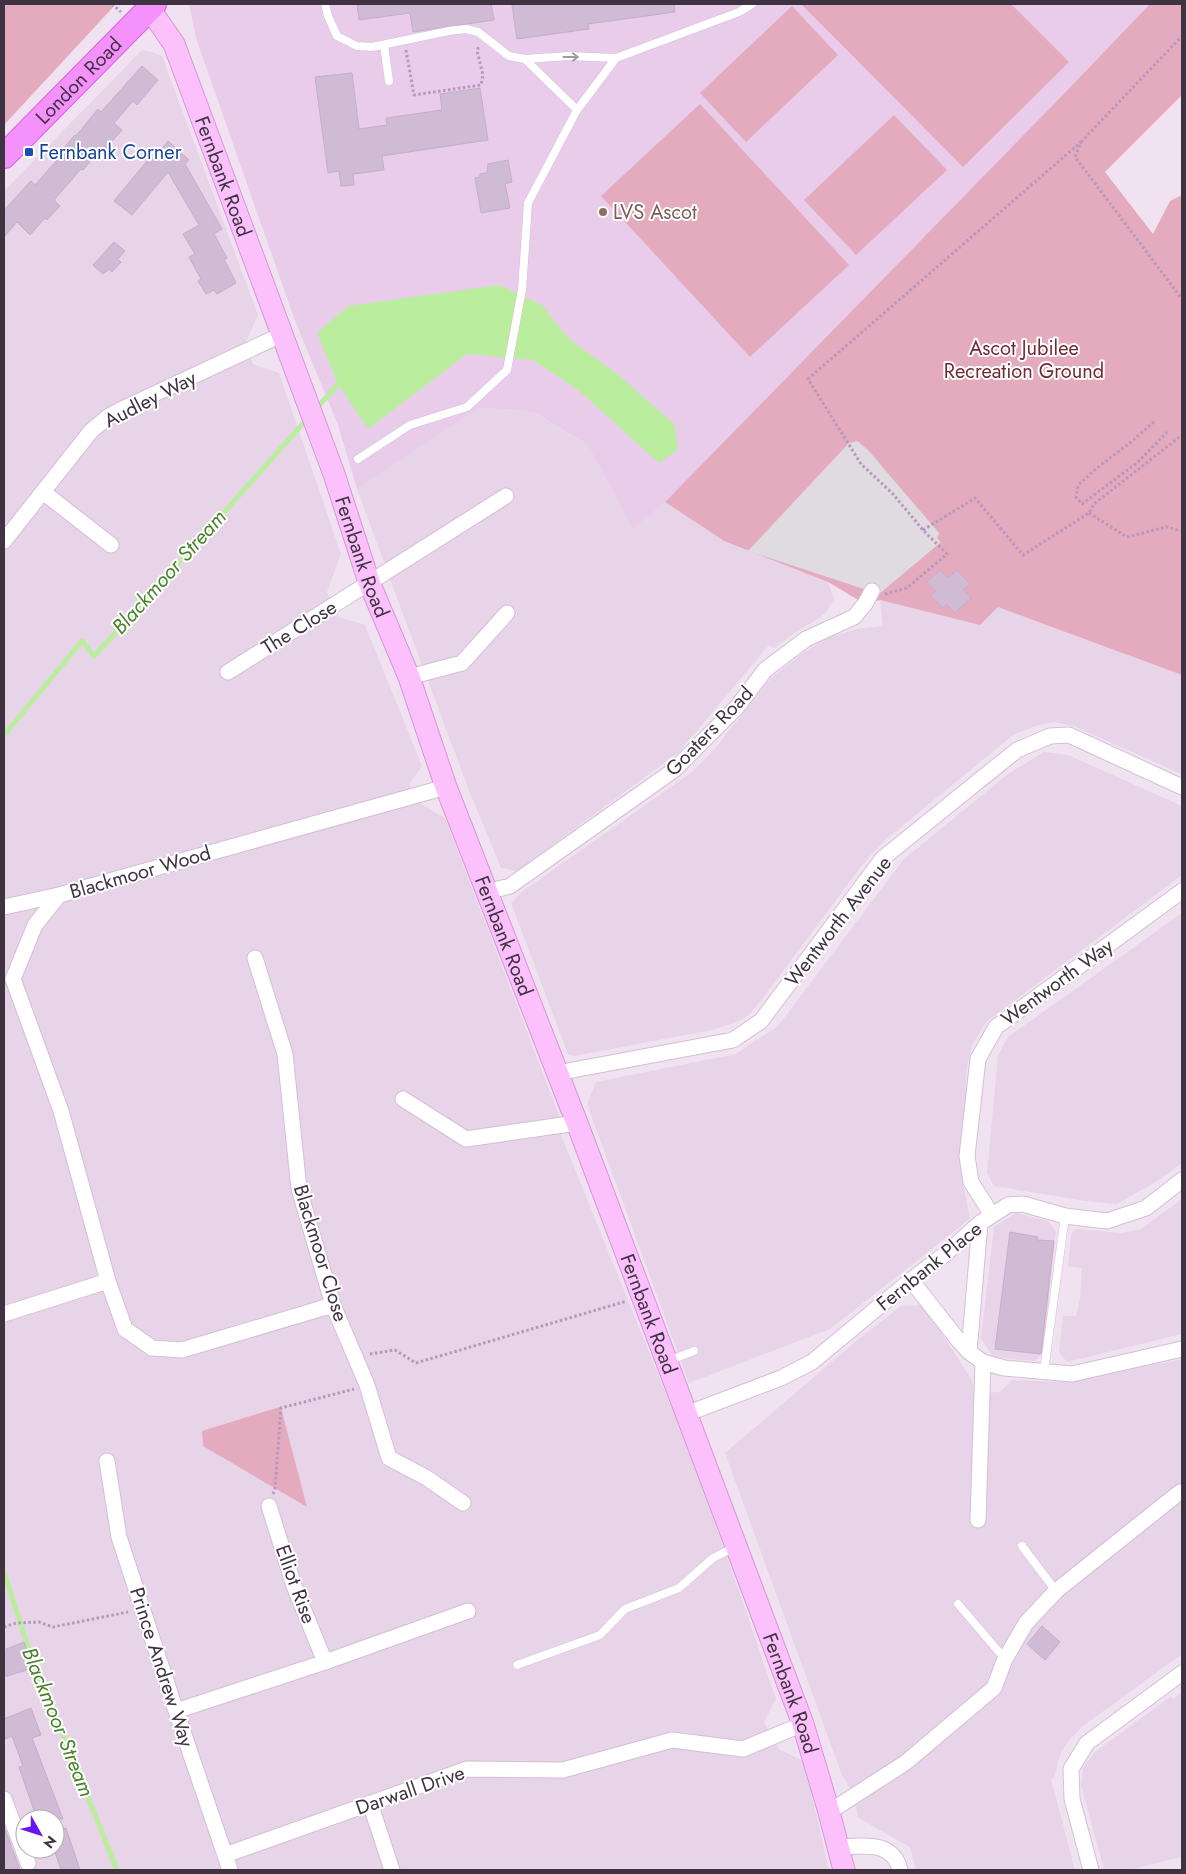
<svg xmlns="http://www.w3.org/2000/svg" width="1186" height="1874" viewBox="0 0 1186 1874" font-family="Jost,sans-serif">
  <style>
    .residential { fill: #e7d4e8; fill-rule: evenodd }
    .education { fill: #e8ccea }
    .green { fill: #e4abbe }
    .parking { fill: #e0dbe1 }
    .water { fill: #bbed9f }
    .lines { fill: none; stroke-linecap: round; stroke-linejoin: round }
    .stream { stroke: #bbed9f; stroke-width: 5 }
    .building { fill: #d0bbd5; stroke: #c7accc }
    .lane-casing { stroke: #d4bfd6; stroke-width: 9 }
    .street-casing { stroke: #d4bfd6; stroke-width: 17 }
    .secondary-casing { stroke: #d497d6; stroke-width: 23 }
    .primary-casing { stroke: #d662df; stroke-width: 26 }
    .path { stroke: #b897bd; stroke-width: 3; stroke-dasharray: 2.5 2.5; stroke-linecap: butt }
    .lane { stroke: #fff; stroke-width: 8 }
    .street { stroke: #fff; stroke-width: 15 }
    .secondary { stroke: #fcc0fd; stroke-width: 21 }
    .primary { stroke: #f591fb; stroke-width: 24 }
    .oneway { stroke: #9f99a0 }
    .transit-dot { fill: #1a4fb4; stroke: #fff; stroke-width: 2 }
    .education-dot { fill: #8d6e63; stroke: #fff; stroke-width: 2 }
    .labels { text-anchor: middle; stroke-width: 4; stroke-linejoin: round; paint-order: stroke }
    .street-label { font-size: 20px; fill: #3f3342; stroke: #fff }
    .transit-label { font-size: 20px; fill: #164399; stroke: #fff; text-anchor: start }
    .education-label { font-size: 20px; fill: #785e54; stroke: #fff; text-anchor: start }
    .park-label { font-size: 20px; fill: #712934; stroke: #fff }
    .water-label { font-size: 21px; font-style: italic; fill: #488329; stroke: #fff }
  </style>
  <rect width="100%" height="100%" fill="#f0e2f1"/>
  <path class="residential" d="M142,50L152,52L162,56L258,315L245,344L253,364L279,373L341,554L327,592L339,617L365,625L422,766L409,784L421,804L445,818L559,1115V1130L692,1458L743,1603L776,1699L764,1722L780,1750L804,1761L829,1870H4V191ZM25,1819H55V1849H25Z
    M480,408L519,410L534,413L588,445L633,529L665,502L724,541L828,582L834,599L826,612L818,619L794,633L774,648L769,645L679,752L517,871L501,868L470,793L410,633L357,489Z
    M880,600L980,625L998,607L1182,675V774L1073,726L1054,722L1035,726L1013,735L884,841L862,865L763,998L749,1015L734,1023L712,1030L574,1056L568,1054L511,903L523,891L691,773L713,751L771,678L804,652L827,638L857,629L883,626Z
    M1044,752L1068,755L1182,806V875L986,1022L972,1045L967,1067L961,1172L970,1219L830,1329L689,1383L587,1104L596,1082L736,1054L778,1026L904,859L1008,774Z
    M1182,913V1163L1159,1180L1117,1204L1085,1201L994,1186L987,1173L998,1055L1008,1037Z
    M1182,1199V1334L1067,1362L1059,1352L1063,1316H1076L1080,1298L1082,1268L1068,1266L1071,1234L1076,1229L1122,1233L1141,1229Z
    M1016,1213L1048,1221L1056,1231L1043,1352L1035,1361L993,1357L981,1338L994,1227Z
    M924,1305L971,1379L976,1393L1000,1392L1012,1380L1067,1382L1182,1359V1654L1083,1726L1070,1739L1061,1752L1054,1777L1051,1779L1075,1870H916L910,1847L857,1817V1811L847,1782L843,1778L725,1453L855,1342L901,1306Z
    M1182,1691V1857L1129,1870H1104L1081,1785L1083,1767L1095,1752L1170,1697L1174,1699Z"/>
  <path class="education" d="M189,4H1150L1053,105L665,502L633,529L588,445L535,413L519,410L480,408L357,489L338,425L294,318L196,38Z"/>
  <path class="green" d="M4,4H116L4,125Z
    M801,4H1011L1069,62L963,167Z
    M1150,4H1182V95L1105,172L1153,234L1170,201L1182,195V675L998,607L980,625L880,600L865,604L828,582L724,541L665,502L1053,105Z
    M792,6L838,55L746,142L700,93Z
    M700,104L849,265L750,357L601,196Z
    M894,115L947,170L856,255L804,200Z
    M283,1406L281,1408L307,1507L203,1446L202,1431Z"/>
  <path class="parking" d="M857,441L868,450L939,533L937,538L941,542L879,594L748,551L849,443Z"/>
  <path class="water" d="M499,285L542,305L569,339L621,377L674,424L678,449L659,463L578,390L533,360L467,354L368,429L338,384L317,333L348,306Z"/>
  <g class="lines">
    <path class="stream" d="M316,409L338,384
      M4,735L82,641L94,656L146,600L307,419
      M4,1572L26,1641L117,1870"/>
  </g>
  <path class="building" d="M357,4H491L494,20L413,32L410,13L359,20Z
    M520,4H674L675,12L588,24L589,29L517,39L512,5Z
    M142,66L158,80L137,105L133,101L114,123L122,130L106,148L104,145L83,170L81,169L54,200L60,206L47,220L45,218L30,235L17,222L4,237V210L31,181L35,185L63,153L61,151L75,135L76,136L98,109L101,112Z
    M352,73L359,129L387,125L386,118L442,110L440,94L480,88L488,140L382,156L384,170L353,174L354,185L341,186L339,171L328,173L315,77Z
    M168,141L189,160L185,164L222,229L214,234L227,258L224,259L236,283L217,294L214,290L206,294L198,281L201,279L189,257L195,254L183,234L199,225L168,172L132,215L114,201L147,161L150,163Z
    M508,160L512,182L505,184L510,208L481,213L475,178L480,177V174L487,173L488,164Z
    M114,242L125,251L118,259L121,262L112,272L109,269L103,274L93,265Z
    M940,570L948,578L957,570L970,584L963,590L971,598L955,613L947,604L943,608L931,596L936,591L927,582Z
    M1010,1232L1038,1237L1037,1240L1054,1241L1041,1354L995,1349Z
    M1042,1626L1060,1642L1045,1660L1027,1644Z
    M24,1642L33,1668L4,1677V1650Z
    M31,1708L41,1735L32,1738L63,1819H37L19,1767L23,1766L12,1736L4,1740V1719Z
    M66,1828L80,1870H61L55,1852V1832Z
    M4,1829H5L20,1870H4Z"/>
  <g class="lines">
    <defs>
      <path id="lane" d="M325,4L328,16L337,36L357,46L372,47L449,31L466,29L478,32L509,56L525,59L568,56L616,58L739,12L752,4
        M384,45L389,81
        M525,59L577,110
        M358,459L410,425L467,407L507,370L522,290L528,203L577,110L616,58
        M668,1361L694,1351
        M1044,1371L1065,1216
        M1022,1546L1056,1591
        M958,1604L1005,1659
        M517,1665L600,1635L625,1609L679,1588L713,1558L735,1547"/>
      <path id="street" d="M43,492L111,545
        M4,541L91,431L109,416L120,410L281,335
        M228,672L506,496
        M409,677L462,663L507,613
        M486,892L510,886L674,770L737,707L765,670L806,639L854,617L865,604L872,591
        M4,907L59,895
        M255,958L285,1054L299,1189L333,1305L367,1385L389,1458L427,1478L463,1503
        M557,1073L733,1040L761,1021L883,858L1017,750L1050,736L1069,735L1182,787
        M403,1099L466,1139L577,1123
        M992,1215L971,1182L967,1156L978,1059L996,1027L1182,891
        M911,1280L959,1341L969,1352L983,1362L1004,1368L1072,1374L1182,1349
        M333,1305L182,1350L152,1348L125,1329L108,1281L61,1111L13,979L35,925L59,895L446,787
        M4,1314L108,1281
        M969,1352L980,1223
        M686,1414L781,1378L812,1362L911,1280L944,1255L980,1223L1008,1205L1023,1204L1065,1216L1107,1221L1146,1208L1182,1180
        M107,1461L119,1537L176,1711L230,1870
        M269,1506L294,1586L325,1662
        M978,1520L983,1362
        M176,1711L325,1662L468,1611
        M4,1799L28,1863
        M370,1803L392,1870
        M829,1812L905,1763L994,1688L1005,1659L1026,1623L1056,1591L1180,1492
        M838,1847C862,1846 893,1840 900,1870
        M225,1855L467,1769L563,1770L672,1740L743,1749L803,1724
        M1091,1870L1072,1799L1071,1769L1087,1743L1182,1673"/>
      <g id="secondary">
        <path id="s1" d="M149,8L174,44L334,474L369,582L409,677L446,787L577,1123L803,1724L829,1812L844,1870"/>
      </g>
      <g id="primary">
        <path id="s2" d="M4,156L154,4"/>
      </g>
    </defs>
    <use href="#lane" class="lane-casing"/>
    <use href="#street" class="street-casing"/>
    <use href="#secondary" class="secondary-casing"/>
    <use href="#primary" class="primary-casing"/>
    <path class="path" d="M112,4L121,12
      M406,50L414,95L481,85L483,75L477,51L479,46
      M1081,142L1182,36
      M1154,422L1131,442L1097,468L1078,485L1076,497L1082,504L1137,463L1167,432
      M1089,513L1127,537L1166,527L1182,531
      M923,530L975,498L1023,555L1089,513L1094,504L1182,435
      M885,594L907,588L947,554L923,530L893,494L861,464L808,379L1081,142L1075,157L1182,299
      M370,1354L395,1350L416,1363L627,1301
      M273,1494L275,1488L281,1408L354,1389
      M4,1627L16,1623L39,1622L53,1627L128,1612"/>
    <use href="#lane" class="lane"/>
    <use href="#street" class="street"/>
    <use href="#secondary" class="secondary"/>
    <use href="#primary" class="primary"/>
  </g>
  <defs><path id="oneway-shaft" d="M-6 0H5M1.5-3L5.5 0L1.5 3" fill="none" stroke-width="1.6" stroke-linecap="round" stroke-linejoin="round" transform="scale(1.25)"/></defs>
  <use class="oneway" href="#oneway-shaft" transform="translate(571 57)"/>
  <rect class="transit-dot" x="24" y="147" width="10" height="10" rx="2.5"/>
  <circle class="education-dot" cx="603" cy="212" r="5"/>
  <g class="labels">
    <g class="street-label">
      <text dy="7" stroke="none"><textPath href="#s2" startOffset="106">London Road</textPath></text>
      <text dy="7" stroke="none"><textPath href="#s1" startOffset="185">Fernbank Road</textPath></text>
      <text transform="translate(150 399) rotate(-27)" y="7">Audley Way</text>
      <text dy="7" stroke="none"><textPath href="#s1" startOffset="590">Fernbank Road</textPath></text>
      <text transform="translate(299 627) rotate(-32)" y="7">The Close</text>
      <text transform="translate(709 731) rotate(-46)" y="7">Goaters Road</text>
      <text transform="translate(140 872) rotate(-16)" y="7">Blackmoor Wood</text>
      <text transform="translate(838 921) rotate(-52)" y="7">Wentworth Avenue</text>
      <text dy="7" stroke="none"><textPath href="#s1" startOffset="995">Fernbank Road</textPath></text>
      <text transform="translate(1057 982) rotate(-36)" y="7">Wentworth Way</text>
      <text transform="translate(321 1253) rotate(73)" y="7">Blackmoor Close</text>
      <text transform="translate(929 1266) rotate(-39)" y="7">Fernbank Place</text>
      <text dy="7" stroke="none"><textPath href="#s1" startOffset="1400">Fernbank Road</textPath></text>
      <text transform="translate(296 1584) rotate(70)" y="7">Elliot Rise</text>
      <text transform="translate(162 1667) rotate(72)" y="7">Prince Andrew Way</text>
      <text dy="7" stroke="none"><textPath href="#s1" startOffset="1805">Fernbank Road</textPath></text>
      <text transform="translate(410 1790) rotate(-19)" y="7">Darwall Drive</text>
    </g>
    <g class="transit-label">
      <text x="39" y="159">Fernbank Corner</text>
    </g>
    <g class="education-label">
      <text x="613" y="219">LVS Ascot</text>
    </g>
    <g class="park-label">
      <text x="1024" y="355">Ascot Jubilee<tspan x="1024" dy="23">Recreation Ground</tspan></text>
    </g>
    <g class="water-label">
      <text transform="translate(169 572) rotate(-48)" y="7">Blackmoor Stream</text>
      <text transform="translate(58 1722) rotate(68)" y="7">Blackmoor Stream</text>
    </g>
  </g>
  <rect width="1186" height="1874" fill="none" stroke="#3f3342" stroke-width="10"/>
  <g transform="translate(40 1834) rotate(129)"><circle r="24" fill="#ffffff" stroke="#b2adb3"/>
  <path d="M0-4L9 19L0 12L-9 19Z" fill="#6a16f3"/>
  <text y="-8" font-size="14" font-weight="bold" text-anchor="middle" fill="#3f3342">N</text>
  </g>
</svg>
